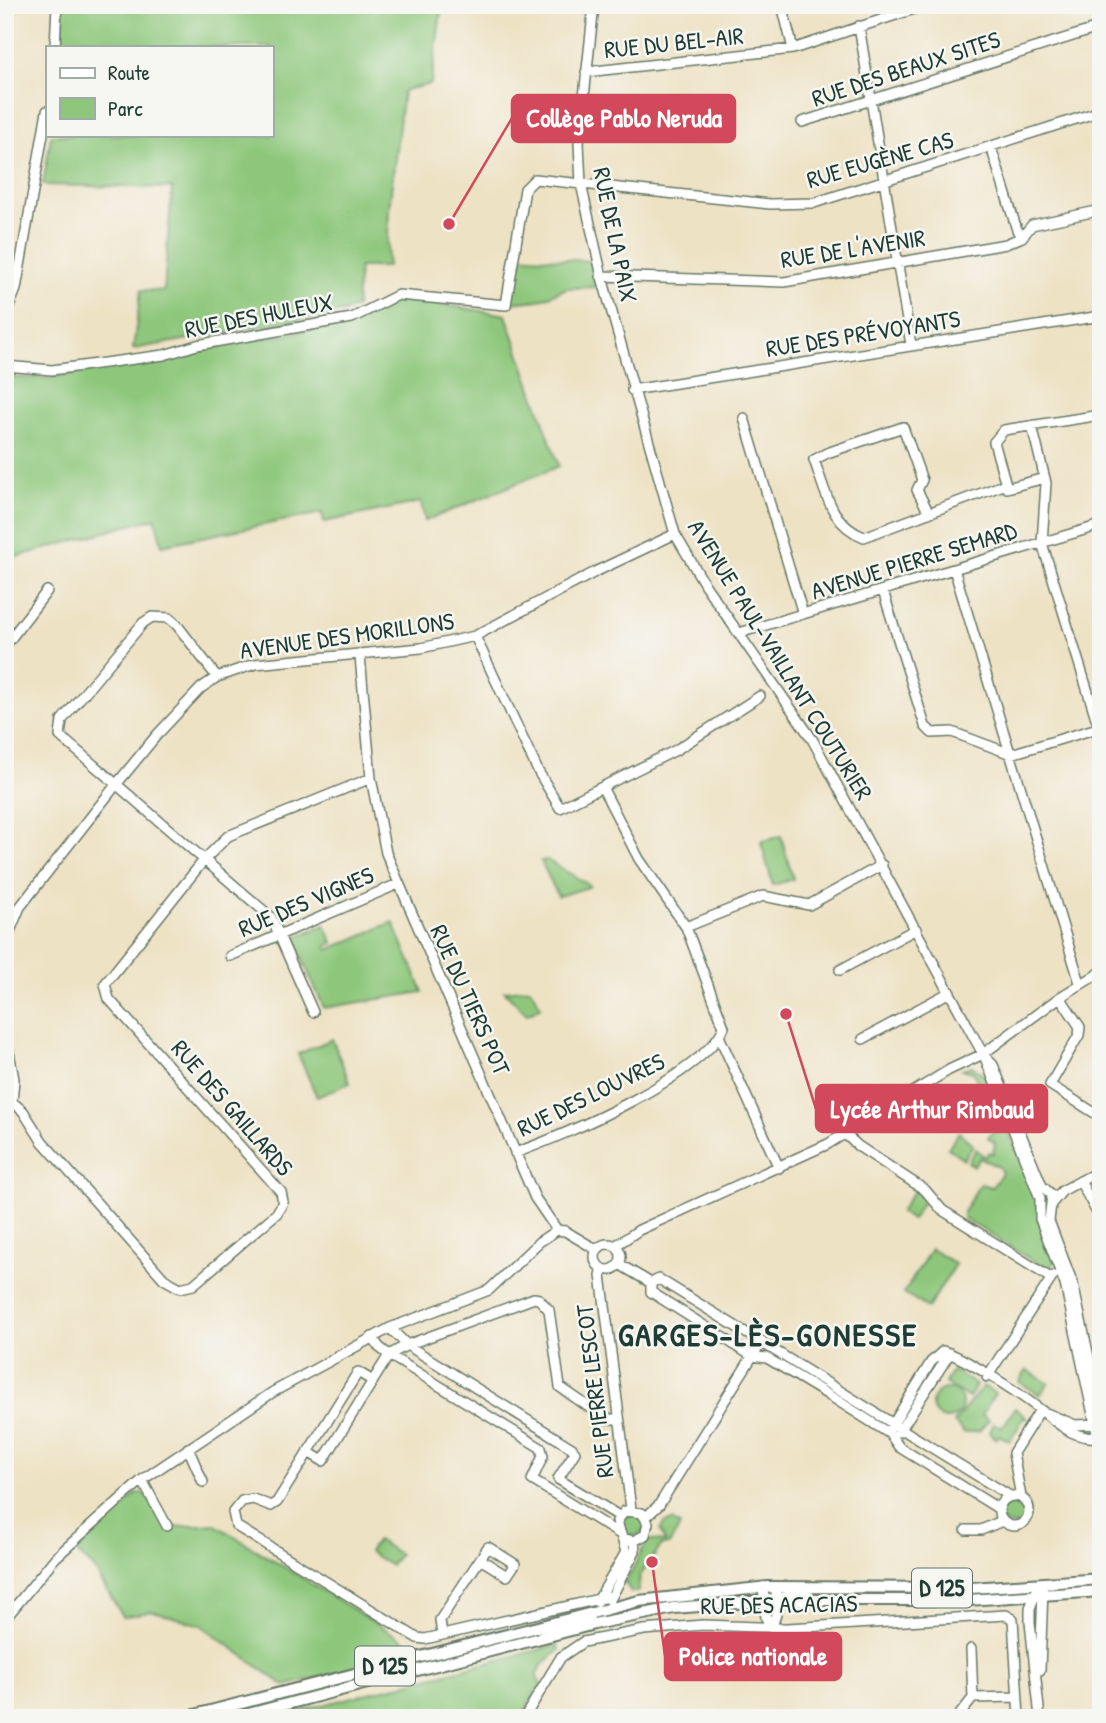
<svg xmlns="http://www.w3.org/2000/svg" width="1106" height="1723" viewBox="0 0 1106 1723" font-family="'Patrick Hand',sans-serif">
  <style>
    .green { fill: #8ec77b; stroke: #568258; stroke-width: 2 }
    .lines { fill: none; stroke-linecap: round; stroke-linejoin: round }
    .minor-casing { stroke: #677766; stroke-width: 12 }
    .major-casing { stroke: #677766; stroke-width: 14 }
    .minor { stroke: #fff; stroke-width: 9 }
    .major { stroke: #fff; stroke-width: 10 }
    .labels { text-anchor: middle; stroke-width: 5; stroke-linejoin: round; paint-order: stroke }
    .shield { fill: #f6f6f2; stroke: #60746d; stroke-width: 2 }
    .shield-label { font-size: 23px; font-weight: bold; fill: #1f3d34 }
    .street-label { font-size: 24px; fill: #1f3d34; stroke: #f6f6f2 }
    .district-label { font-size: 32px; font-weight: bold; letter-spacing: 2px; fill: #1f3d34; stroke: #f6f6f2 }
    .leader { fill: none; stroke: #d1495b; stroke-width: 2.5 }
    .callout-dot { fill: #d1495b; stroke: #f6f6f2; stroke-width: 2.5 }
    .callout { fill: #d1495b; stroke: #d1495b; stroke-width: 2.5 }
    .callout-label { font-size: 26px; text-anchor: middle; font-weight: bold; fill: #fff }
  </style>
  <rect width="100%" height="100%" fill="#f6f6f2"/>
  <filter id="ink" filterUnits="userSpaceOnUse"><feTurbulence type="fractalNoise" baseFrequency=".0143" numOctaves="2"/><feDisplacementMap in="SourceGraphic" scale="14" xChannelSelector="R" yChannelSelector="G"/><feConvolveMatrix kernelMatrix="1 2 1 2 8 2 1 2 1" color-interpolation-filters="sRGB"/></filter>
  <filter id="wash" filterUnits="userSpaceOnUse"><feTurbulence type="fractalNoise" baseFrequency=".00686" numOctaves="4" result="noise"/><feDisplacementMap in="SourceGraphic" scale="28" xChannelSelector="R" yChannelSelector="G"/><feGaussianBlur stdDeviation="1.57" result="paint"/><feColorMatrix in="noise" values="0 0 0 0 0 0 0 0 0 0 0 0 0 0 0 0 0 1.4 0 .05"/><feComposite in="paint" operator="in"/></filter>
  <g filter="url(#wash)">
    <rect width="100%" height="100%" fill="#eee2c4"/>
    <path class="green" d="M62,5H442L431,84L403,91L389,209L387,267H359L356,307L348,311L133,349L141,290L164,291L172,188L43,185L51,135H271V47H62Z
      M517,256L589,261L596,287L567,288L539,300L509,303Z
      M407,299L506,315L559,466L425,521L421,502L324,522L322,513L162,545L155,518L5,560V378H48L354,322L386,303Z
      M781,836L793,879L773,885L761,842Z
      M547,860L589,885V887L558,896L541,861Z
      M393,922L423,992L324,1008L293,938L325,925L333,943L326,946L328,950Z
      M530,988L541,1007L527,1014L504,991Z
      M332,1039L350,1083L317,1097L298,1054Z
      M972,1066L986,1077L1037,1202L1055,1262L1048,1270L963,1218V1212L980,1184L992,1187L1002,1173L999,1167L980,1158L974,1166L968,1162L976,1149L985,1157L989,1152L993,1154L995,1143L988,1138L997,1126L973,1072L962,1069Z
      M959,1132L973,1145L964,1159L948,1148Z
      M914,1191L919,1193L923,1201L912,1220L900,1212Z
      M931,1249L955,1264L928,1308L904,1293Z
      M953,1370L976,1385L969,1398L945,1383Z
      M1027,1370L1048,1383L1040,1395L1019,1382Z
      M983,1386L995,1393L982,1415L989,1420L979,1431L964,1433L954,1423Z
      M932 1404a15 15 0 1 1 30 0a15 15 0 1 1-30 0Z
      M1015,1408L1028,1419L1024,1418L1010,1441L999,1435L996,1439L990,1432L994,1423L1002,1428Z
      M137,1493H143L174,1527L214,1524L411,1645L410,1654L285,1686L201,1625L153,1611L123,1617L93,1567L76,1552Z
      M999 1511a15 15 0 1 1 30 0a15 15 0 1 1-30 0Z
      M622 1525a11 11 0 1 1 22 0a11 11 0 1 1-22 0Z
      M672,1521L680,1526L669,1545H662L640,1576L638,1592H631L625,1582C635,1568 638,1554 649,1540L665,1542L660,1530L664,1523Z
      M377,1540L399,1554L391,1566L369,1552Z
      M557,1645L559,1650L543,1664L536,1675L541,1685L520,1718H271Z"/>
  </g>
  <g filter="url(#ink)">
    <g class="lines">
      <defs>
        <path id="minor" d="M594,5L579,143L581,184L603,281L675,534L705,585L812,739L983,1054L993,1065L1042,1186L1052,1195L1049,1221L1073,1284L1101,1412
          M782,5L793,49
          M859,26L911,345
          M55,47L57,5
          M586,72L793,49L926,5
          M802,122L1101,27
          M991,147L1017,230L1022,237
          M601,276L784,282L1006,244L1022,237L1032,225L1101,210
          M5,317L16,289L47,111
          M5,366L52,370L164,355L197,345L352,318L398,295L506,305L525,189L535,179L770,204L814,203L1101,111
          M632,390L1101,316
          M744,418L803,614
          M1032,426L1046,483L1042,543L1100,731
          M1045,478L1007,488L994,442L1004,430L1101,415
          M929,513L917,490L922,480L903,427L827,453L814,460C826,492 830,524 864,537L1006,484
          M954,569L1080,983
          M883,591L925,726L932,733L952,732L1011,754L1101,727
          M739,633L1101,525
          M475,636L538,771L560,808L676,750L760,696
          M5,646L47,591
          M360,656L371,778L386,853L535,1198L557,1230
          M217,677L177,625L169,618L152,617L143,623L62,720L60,736L271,917L313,1012
          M686,927L763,896L809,905L882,865
          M5,943L20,907L115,786L156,736L201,688L217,677L255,664L421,648L475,636L597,571L675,534
          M230,956L398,884
          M840,970L916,929
          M1060,997L1080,1027L1079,1035L1050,1085L1101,1117
          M5,1031L14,1079L12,1102
          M719,1036L779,1168
          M863,1039L950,992
          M984,1055L1040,1198V1219L1065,1284L1101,1452
          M12,1102L23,1111L42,1141L164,1279L180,1288L193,1285L277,1213L283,1202L281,1192L109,999L105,984L204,860L228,836L371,778
          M845,1134L858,1146L925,1190L942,1210L1049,1277
          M515,1153C566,1135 703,1076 724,1027L686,927L639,859L602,787
          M1080,1181L1101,1220
          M1051,1204L1062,1191L1101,1170
          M595 1257a13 13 0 1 1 26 0a13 13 0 1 1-26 0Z
          M615,1246L639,1230L828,1144L949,1070L983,1054L1060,997L1101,972
          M619,1264L651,1283V1292L752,1356L767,1358L835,1399L890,1434L899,1447L999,1509
          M603,1269L601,1275L631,1509
          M651,1283L659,1279L1010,1496
          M390,1328L407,1345L572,1448L575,1452L558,1479L619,1516
          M372,1337L379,1347L389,1355L541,1448L543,1456L532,1480L618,1533
          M987,1377L1053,1276
          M373,1381L358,1372L277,1502L271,1506L253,1499L242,1501L233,1512L236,1526L417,1638L425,1639L612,1596
          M1046,1413L1075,1425L1099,1424
          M890,1429L931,1362L943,1351C966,1358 1022,1395 1042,1411C1061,1426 1075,1440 1101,1437
          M899,1432L950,1353
          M188,1448L203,1482
          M308,1452L323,1461L389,1355L407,1345L534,1298L539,1299L549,1310L560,1387L606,1419H618
          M142,1480L167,1526
          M999 1511a15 15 0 1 1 30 0a15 15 0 1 1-30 0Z
          M1021,1497L1013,1453L1040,1410
          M646,1517L659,1505L762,1341
          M966,1530H981L1002,1521
          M763,1587L766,1618L772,1627
          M1037,1590L1030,1608V1622L1040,1718
          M610,1600L635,1551L634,1541
          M597,1602L626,1552L617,1521L625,1511L642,1513L648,1523L645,1535L634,1541L622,1538
          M765,1611L770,1600L808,1592
          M5,1619L55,1558L142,1480L273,1392L390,1328L489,1290L539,1242L557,1230L565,1231L597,1250
          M772,1627L777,1611L776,1594
          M442,1635L440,1620L488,1547L515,1564L507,1576L480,1559
          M541,1636L589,1618
          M971,1649L973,1698
          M1040,1670L1043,1589
          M973,1698L1018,1697
          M524,1718L561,1657L583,1642L644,1630L703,1625L788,1628L1006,1615L1013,1619L1019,1718
          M957,1718L973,1698"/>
        <path id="major" d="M183,1718L639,1601L768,1587L971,1588L1101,1579
          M233,1718L594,1624L674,1608L776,1600H968L1101,1591"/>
      </defs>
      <use href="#minor" class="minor-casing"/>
      <use href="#major" class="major-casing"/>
      <use href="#minor" class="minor"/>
      <use href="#major" class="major"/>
    </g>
  </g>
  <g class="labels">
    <g class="shield">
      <rect x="912" y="1568.5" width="60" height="39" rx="5"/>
      <rect x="355" y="1646.5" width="60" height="39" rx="5"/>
    </g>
    <g class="shield-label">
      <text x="942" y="1596">D 125</text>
      <text x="385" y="1674">D 125</text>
    </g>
    <g class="street-label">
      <text transform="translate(674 43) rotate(-6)" y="8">RUE DU BEL-AIR</text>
      <text transform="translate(906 69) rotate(-18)" y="8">RUE DES BEAUX SITES</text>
      <text transform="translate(880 160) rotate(-16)" y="8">RUE EUGÈNE CAS</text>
      <text transform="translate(615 235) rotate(78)" y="8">RUE DE LA PAIX</text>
      <text transform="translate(853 249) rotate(-9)" y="8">RUE DE L'AVENIR</text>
      <text transform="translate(259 316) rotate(-11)" y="8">RUE DES HULEUX</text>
      <text transform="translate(863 334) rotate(-9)" y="8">RUE DES PRÉVOYANTS</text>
      <text transform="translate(914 561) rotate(-17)" y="8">AVENUE PIERRE SEMARD</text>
      <text transform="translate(347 636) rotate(-8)" y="8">AVENUE DES MORILLONS</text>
      <text transform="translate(780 660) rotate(58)" y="8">AVENUE PAUL-VAILLANT COUTURIER</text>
      <text transform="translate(306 902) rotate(-23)" y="8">RUE DES VIGNES</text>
      <text transform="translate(470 1000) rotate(66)" y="8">RUE DU TIERS POT</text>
      <text transform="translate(591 1095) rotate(-26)" y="8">RUE DES LOUVRES</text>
      <text transform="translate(232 1108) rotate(49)" y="8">RUE DES GAILLARDS</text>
      <text transform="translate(595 1391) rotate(-97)" y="8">RUE PIERRE LESCOT</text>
      <text transform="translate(779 1605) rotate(-1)" y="8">RUE DES ACACIAS</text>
    </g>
    <g class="district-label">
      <text x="768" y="1346">GARGES-LÈS-GONESSE</text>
    </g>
  </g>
  <path class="leader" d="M449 224L512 118M786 1014L816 1109M652 1562L665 1656"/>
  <g class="callout-dot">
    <circle cx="449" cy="224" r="7"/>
    <circle cx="786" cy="1014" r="7"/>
    <circle cx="652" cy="1562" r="7"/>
  </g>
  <g class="callout">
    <rect x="512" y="95" width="223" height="47" rx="7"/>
    <rect x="816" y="1085" width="231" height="47" rx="7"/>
    <rect x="665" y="1633" width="176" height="47" rx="7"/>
  </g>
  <g class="callout-label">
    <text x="624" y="127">Collège Pablo Neruda</text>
    <text x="932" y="1118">Lycée Arthur Rimbaud</text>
    <text x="753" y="1665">Police nationale</text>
  </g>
  <rect width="1106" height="1723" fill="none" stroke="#f6f6f2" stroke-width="28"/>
  <rect x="46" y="46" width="228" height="91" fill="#f6f6f2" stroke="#a0aca6" stroke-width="2"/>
  <rect x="60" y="68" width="35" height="10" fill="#ffffff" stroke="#a0aca6" stroke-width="2"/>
  <text x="108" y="80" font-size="21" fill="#1f3d34">Route</text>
  <rect x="60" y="98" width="35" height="21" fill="#8ec77b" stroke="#a0aca6" stroke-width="2"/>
  <text x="108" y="116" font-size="21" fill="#1f3d34">Parc</text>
</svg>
